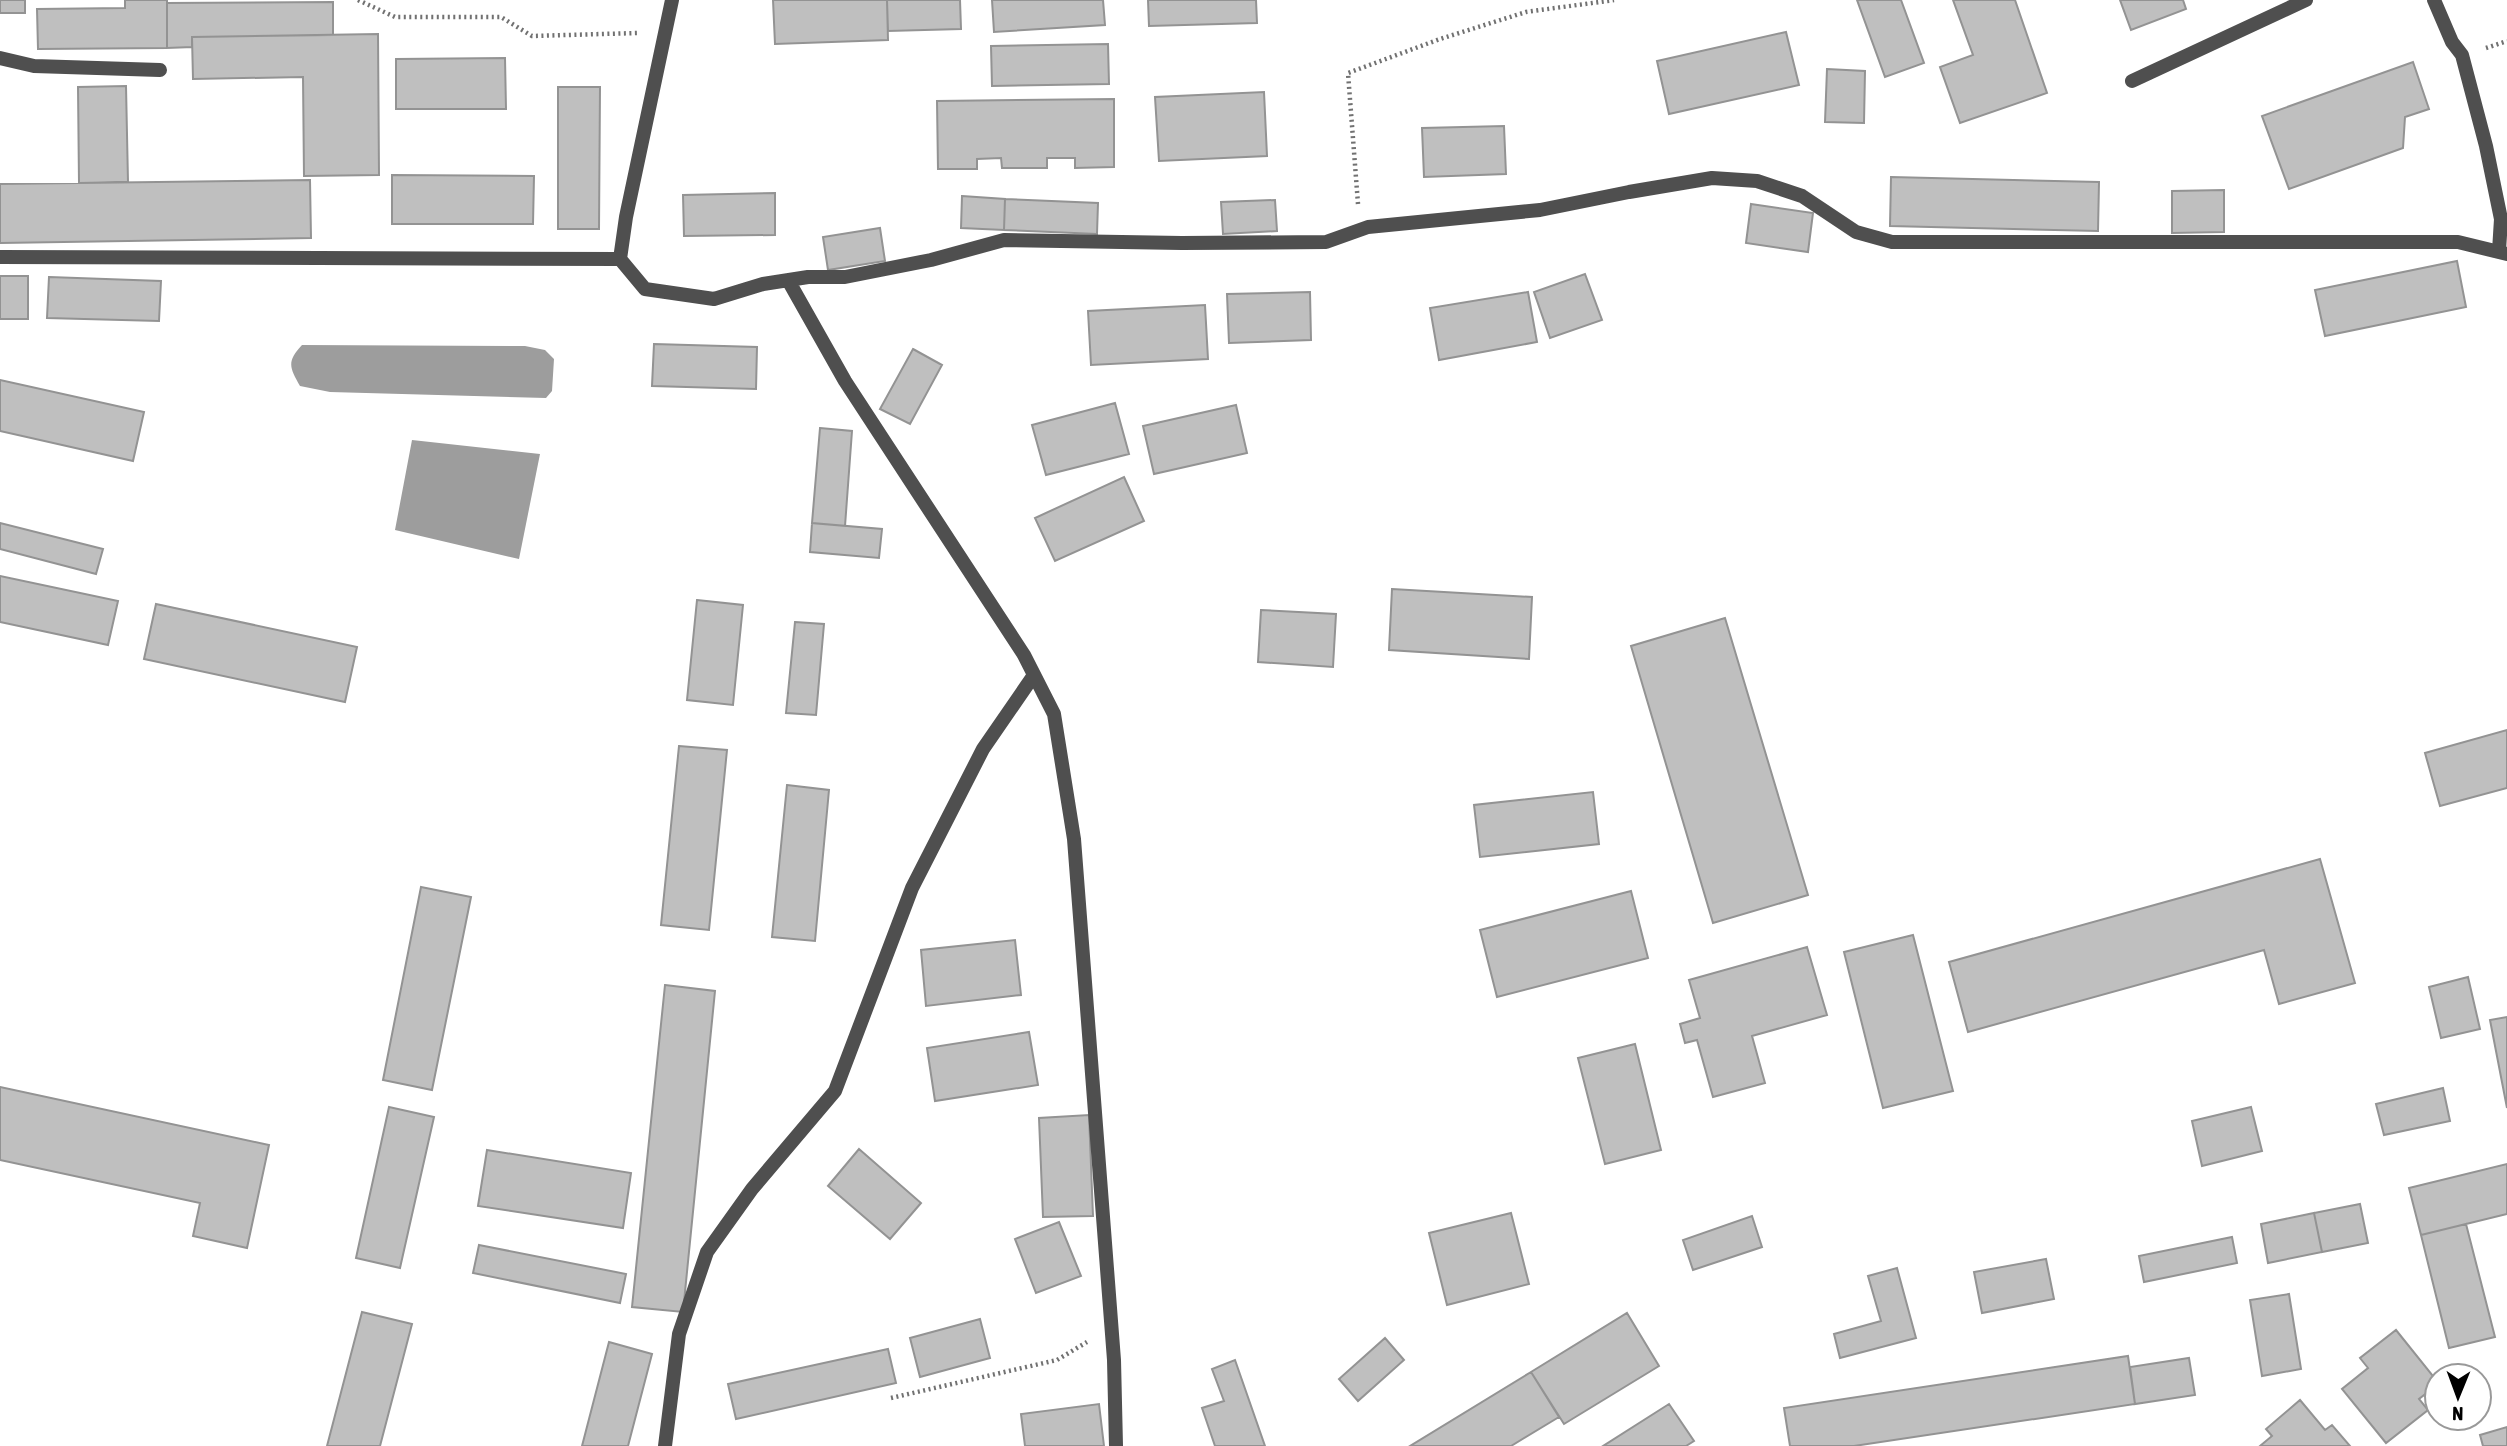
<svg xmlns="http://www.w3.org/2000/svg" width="2507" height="1446" viewBox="0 0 2507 1446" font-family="'Asap Condensed',sans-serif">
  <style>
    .water { fill: #9d9d9d }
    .building { fill: #bfbfbf; stroke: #939393; stroke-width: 2 }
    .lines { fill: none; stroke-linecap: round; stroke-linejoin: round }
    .path { stroke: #717171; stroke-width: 4.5; stroke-dasharray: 2 3.5; stroke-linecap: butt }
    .minor { stroke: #4f4f4f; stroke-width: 14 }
  </style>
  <rect width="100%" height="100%" fill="#fff"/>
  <path class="water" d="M302,345L525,346L545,350L554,359L552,391L546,398L330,392L300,386C290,368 286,362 302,345Z
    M412,440L540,454L519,559L395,530Z"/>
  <path class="building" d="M0,0H25V13H0Z
    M125,0H167V48L38,49L37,9L125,8Z
    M773,0H887L888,40L775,44Z
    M887,0H960L961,29L888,31Z
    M992,0H1103L1105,25L994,32Z
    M1148,0H1256L1257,23L1149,26Z
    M1857,0H1901L1924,63L1885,77Z
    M1953,0H2015L2047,93L1960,123L1940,67L1973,55Z
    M2120,0H2183L2186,9L2131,30Z
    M333,2V35L192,37V47L167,48V3Z
    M1786,32L1799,85L1669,114L1657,61Z
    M378,34L379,175L304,176L303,77L193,79L192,37Z
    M1108,44L1109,84L992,86L991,46Z
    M505,58L506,109H396V59Z
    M2413,62L2429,109L2405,117L2403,148L2289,189L2262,116Z
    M1827,69L1865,71L1864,123L1825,122Z
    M126,86L128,182L79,183L78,87Z
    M558,87H600L599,229H558Z
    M1264,92L1267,156L1159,161L1155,97Z
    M1114,99V167L1075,168V158H1047V168H1002L1001,158L977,159V169H938L937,101Z
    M1504,126L1506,174L1424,177L1422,128Z
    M392,175L534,176L533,224H392Z
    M1891,177L2099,182L2098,231L1890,226Z
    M310,180L311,238L0,243V184Z
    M2224,190V232L2172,233V191Z
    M775,193V235L684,236L683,195Z
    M962,196L1005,199L1004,230L961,228Z
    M1005,199L1098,203L1097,234L1004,230Z
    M1275,200L1277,231L1223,234L1221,202Z
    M1751,204L1813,213L1808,252L1746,243Z
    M880,228L885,261L828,270L823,237Z
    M2457,261L2466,307L2325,336L2315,290Z
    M1585,274L1602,320L1550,338L1534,292Z
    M0,276H28V319H0Z
    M49,277L161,281L159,321L47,318Z
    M1310,292L1311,340L1229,343L1227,294Z
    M1528,292L1537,342L1439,360L1430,308Z
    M1205,305L1208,359L1091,365L1088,311Z
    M654,344L757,347L756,389L652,386Z
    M913,349L942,365L910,424L880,409Z
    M0,380L144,412L133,461L0,431Z
    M1115,403L1129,454L1046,475L1032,425Z
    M1236,405L1247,453L1154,474L1143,426Z
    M820,428L852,431L845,526L812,523Z
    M1124,477L1144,521L1055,561L1035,518Z
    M0,523L103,549L96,574L0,549Z
    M812,523L882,529L879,558L810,552Z
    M0,576L118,601L108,645L0,622Z
    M1392,589L1532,597L1529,659L1389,650Z
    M697,600L743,605L733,705L687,700Z
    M156,604L357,647L345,702L144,659Z
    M1261,610L1336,614L1333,667L1258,662Z
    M1725,618L1808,895L1713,923L1631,646Z
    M795,622L824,624L816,715L786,713Z
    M2507,730V788L2440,806L2425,753Z
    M679,746L727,750L709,930L661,925Z
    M787,785L829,790L815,941L772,937Z
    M1593,792L1599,844L1480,857L1474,805Z
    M2320,859L2355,983L2279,1004L2264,950L1968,1032L1949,962Z
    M421,887L471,897L432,1090L383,1080Z
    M1631,891L1648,958L1497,997L1480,930Z
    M1913,935L1953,1091L1883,1108L1844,952Z
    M1015,940L1021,995L926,1006L921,950Z
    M1807,947L1827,1015L1752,1036L1765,1083L1713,1097L1697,1040L1685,1043L1680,1024L1700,1018L1689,980Z
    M2468,977L2480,1029L2441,1038L2429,987Z
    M665,985L715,991L683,1312L632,1307Z
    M2507,1017V1108L2490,1020Z
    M1029,1032L1038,1085L935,1101L927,1048Z
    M1635,1044L1661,1150L1605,1164L1578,1058Z
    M0,1087L269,1145L247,1248L193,1236L200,1203L0,1160Z
    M2443,1088L2450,1121L2384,1135L2376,1104Z
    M389,1107L434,1117L400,1268L356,1258Z
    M2251,1107L2262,1151L2202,1166L2192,1121Z
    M1089,1115L1093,1216L1043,1217L1039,1118Z
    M859,1149L921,1203L890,1239L828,1186Z
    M487,1150L631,1173L623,1228L478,1206Z
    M2507,1164V1214L2421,1235L2409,1188Z
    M2360,1204L2368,1243L2322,1252L2314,1213Z
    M1511,1213L1529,1284L1447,1305L1429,1233Z
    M2314,1213L2322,1252L2268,1263L2261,1224Z
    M1752,1216L1762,1247L1693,1270L1683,1240Z
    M1059,1222L1081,1276L1036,1293L1015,1239Z
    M2466,1224L2495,1337L2449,1348L2421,1235Z
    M2232,1237L2237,1263L2144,1282L2139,1256Z
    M479,1245L626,1274L620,1303L473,1273Z
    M2046,1259L2054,1299L1982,1313L1974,1272Z
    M1897,1268L1916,1338L1840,1358L1834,1334L1881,1321L1868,1276Z
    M2289,1294L2301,1369L2262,1376L2250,1300Z
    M362,1312L412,1324L380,1446H327Z
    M1627,1313L1659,1366L1564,1424L1531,1372Z
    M980,1319L990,1358L920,1377L910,1338Z
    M2396,1330L2437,1381V1385L2419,1399L2428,1410L2386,1443L2342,1389L2368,1368L2360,1358Z
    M1385,1338L1404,1360L1358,1401L1339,1379Z
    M609,1342L652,1354L628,1446H582Z
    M888,1349L896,1383L736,1419L728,1384Z
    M2128,1356L2135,1404L1854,1446H1790L1784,1408Z
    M2189,1358L2195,1395L2135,1404L2130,1367Z
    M1235,1360L1265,1446H1215L1202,1408L1224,1401L1212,1369Z
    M1531,1372L1559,1417L1511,1446H1410Z
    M2300,1400L2325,1430L2332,1425L2350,1446H2260L2272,1436L2266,1429Z
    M1099,1404L1104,1446H1025L1021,1414Z
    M1669,1404L1694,1441L1686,1446H1603Z
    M2507,1427V1446H2483L2480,1435Z"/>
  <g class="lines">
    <path class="path" d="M358,0L395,17H501L532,36L638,33
      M2486,48L2507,41
      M1358,204L1348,73L1440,39L1526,12L1614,0
      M891,1398L1057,1360L1087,1342"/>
    <path class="minor" d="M2434,0L2452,42L2462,55L2486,146L2501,219L2499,251
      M0,58L34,66L160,70
      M2132,81L2306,0
      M0,257L620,259L645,289L714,299L763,284L808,277H845L931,260L1004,240L1182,243L1326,242L1368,227L1540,210L1629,192L1712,178L1757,181L1802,196L1856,232L1892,242H2458L2507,254
      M620,259L626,217L672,0
      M788,280L845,381L1024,655L1054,714L1074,839L1114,1360L1116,1446
      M665,1446L679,1334L707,1252L752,1189L835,1091L912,888L983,749L1034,675"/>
  </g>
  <g transform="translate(2458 1397) rotate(181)"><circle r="33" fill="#ffffff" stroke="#999999" stroke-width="2"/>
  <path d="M0-5L12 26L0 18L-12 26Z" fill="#000000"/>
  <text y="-10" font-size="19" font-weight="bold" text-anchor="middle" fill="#000000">N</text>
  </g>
</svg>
